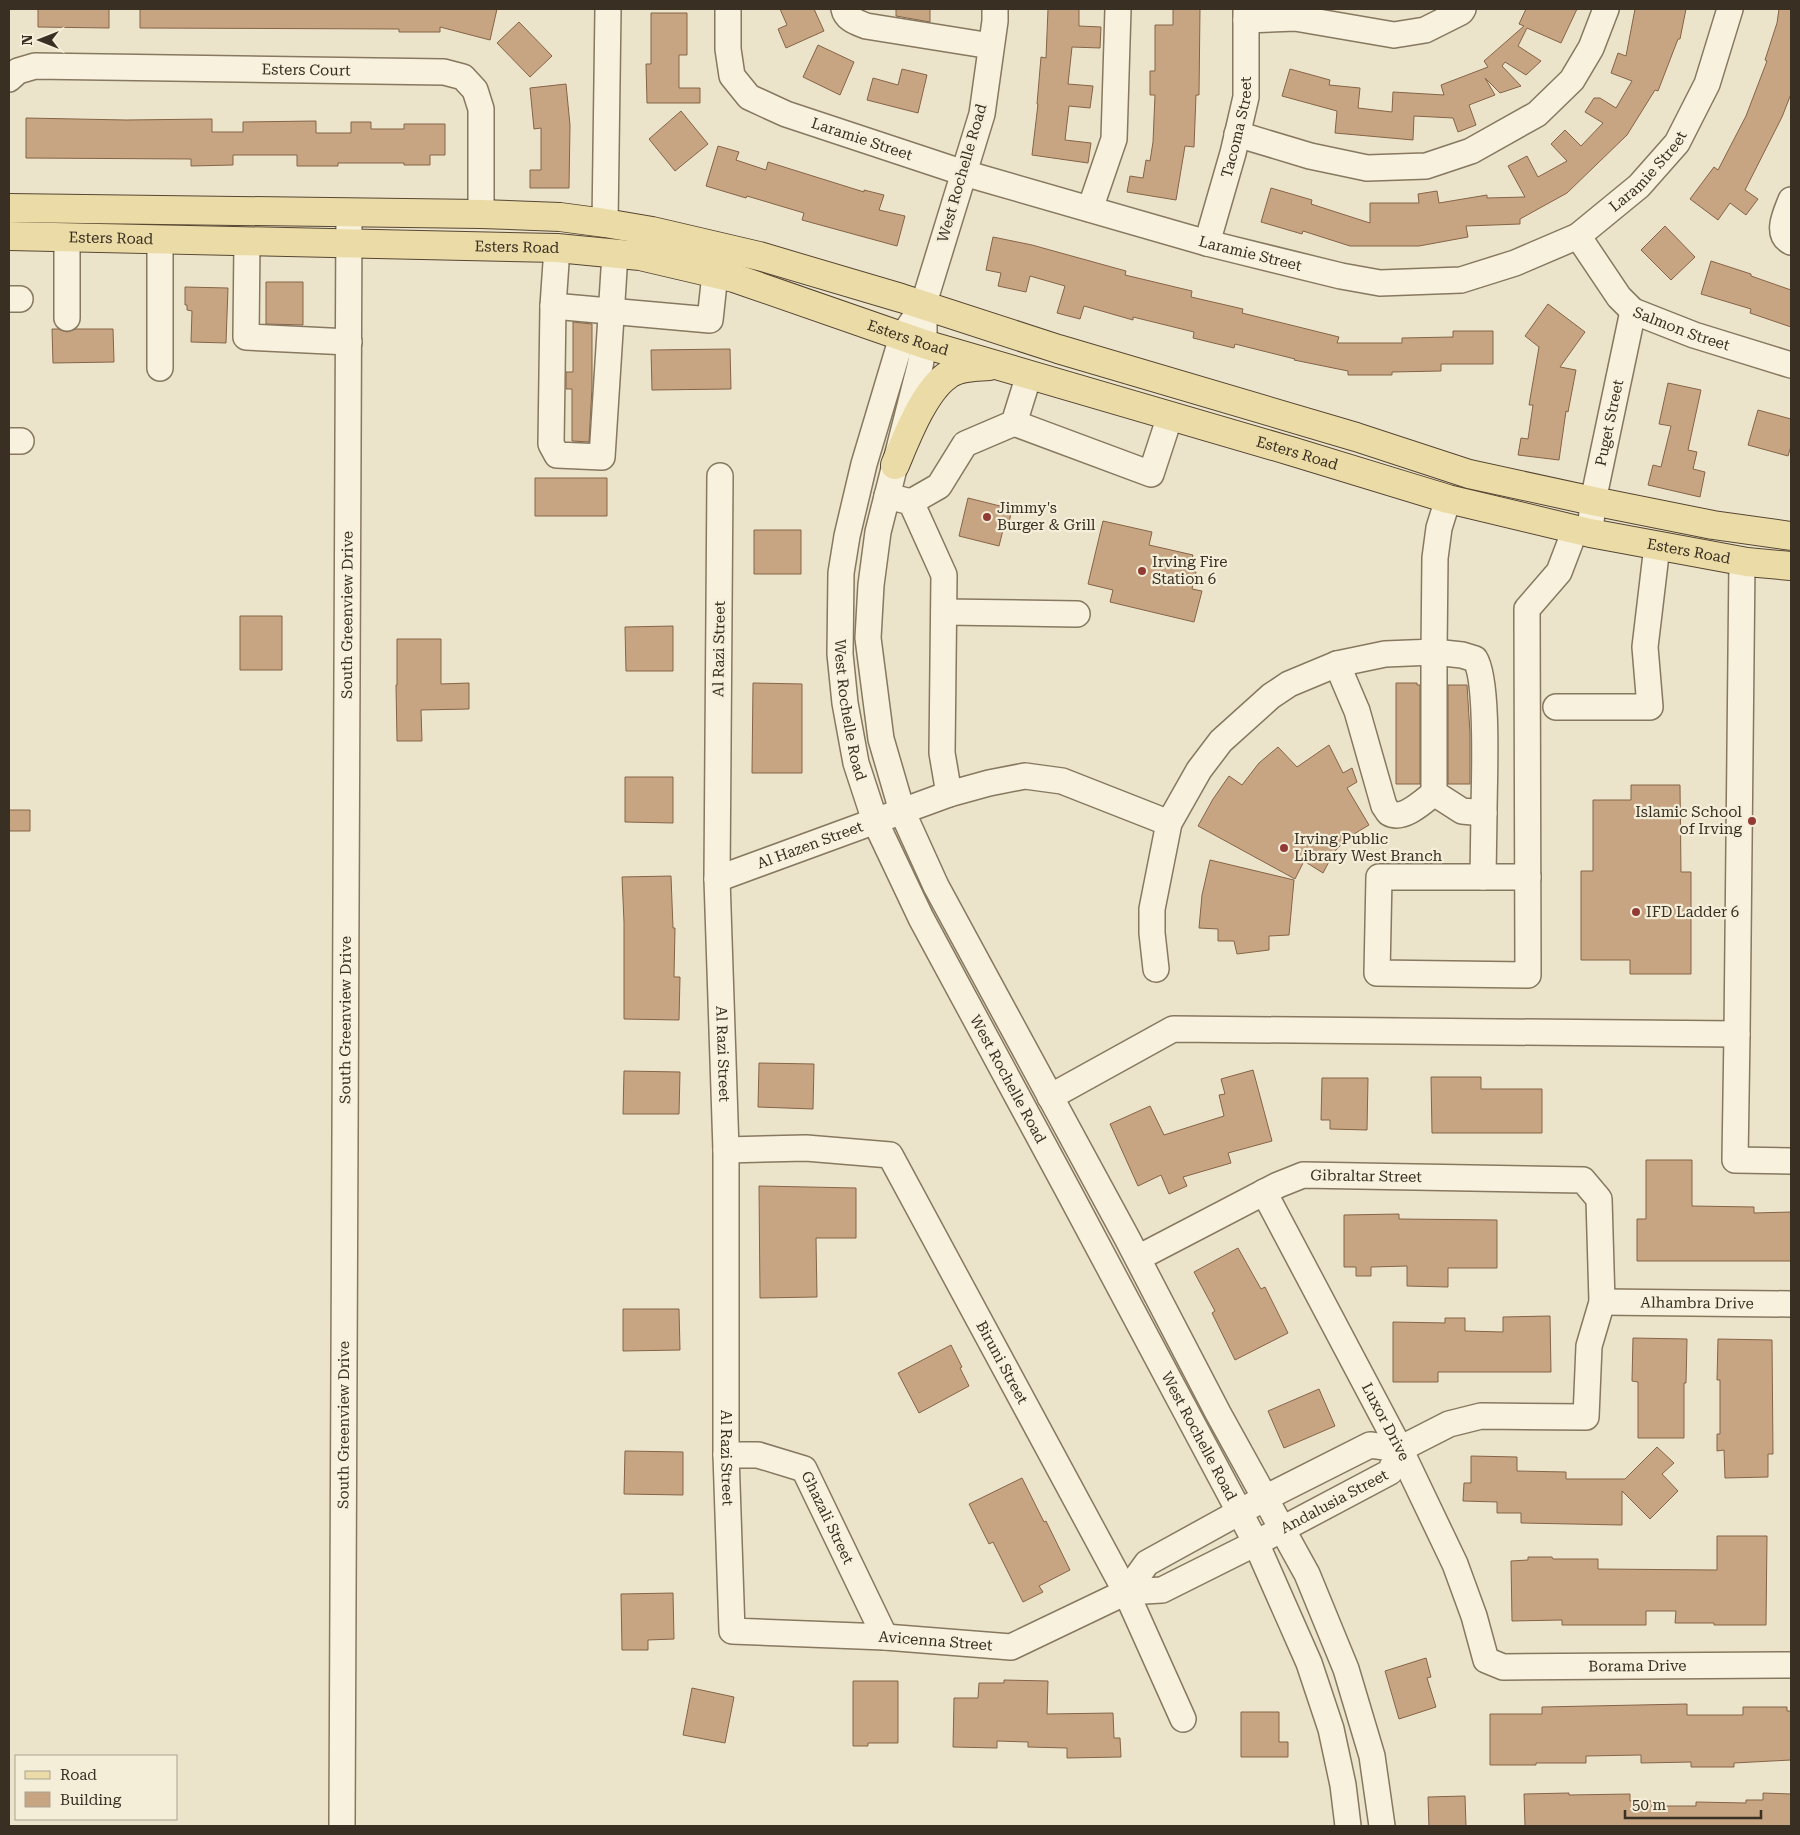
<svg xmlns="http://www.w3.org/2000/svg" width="1800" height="1835" viewBox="0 0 1800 1835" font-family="'Roboto Serif',serif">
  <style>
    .building { fill: #c7a583; stroke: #856447 }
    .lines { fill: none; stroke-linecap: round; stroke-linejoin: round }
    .minor-casing { stroke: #877860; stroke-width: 28 }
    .major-casing { stroke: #564633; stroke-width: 30 }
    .minor { stroke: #f7f1dd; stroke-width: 25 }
    .major { stroke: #ebdba6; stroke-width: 28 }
    .poi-dot { fill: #923b34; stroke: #f4eed9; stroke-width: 2 }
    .labels { text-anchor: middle; stroke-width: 4.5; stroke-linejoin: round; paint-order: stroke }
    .street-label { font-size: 15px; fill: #392f22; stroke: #f4eed9 }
    .poi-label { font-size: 15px; fill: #392f22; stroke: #f4eed9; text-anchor: start }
  </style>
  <rect width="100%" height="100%" fill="#ece4ca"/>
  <path class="building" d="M38,9H109V28L38,27Z
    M140,9H497L490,40L440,27V32H399V29L140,28Z
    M780,9H814L824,31L786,48L778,29L787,25Z
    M896,9H930V22L896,16Z
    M1048,9H1079V26L1101,27L1100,48L1072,47L1068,84L1093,86L1090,108L1069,106L1065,140L1091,143L1088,163L1032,155L1038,104H1037L1041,57L1046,58Z
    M1173,9H1200L1199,95H1196L1194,147L1185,146L1176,200L1127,192L1130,176L1143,178L1146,160L1150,161L1153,142L1155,95H1150V71H1155V25H1173Z
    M1526,9H1577L1561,43L1527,28L1518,46L1541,61L1526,75L1505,62L1502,66L1521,86L1500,93L1485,78L1495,95L1469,105L1476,125L1458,132L1453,118L1414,116L1413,140L1335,133L1337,111L1282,96L1290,69L1330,80L1329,85L1360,88L1358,108L1392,112L1393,92L1444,95L1441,85L1488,67L1484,61L1524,26L1519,24Z
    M1635,9H1686L1680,39H1678L1658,91L1655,90L1627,135L1567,193L1520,219V224L1466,226L1468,237L1419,246H1350L1303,231L1302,234L1261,222L1271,188L1312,200L1311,204L1370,223V203H1419L1418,194L1437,191L1439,203L1487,195V198L1525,197L1508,166L1527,156L1538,177L1567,161L1551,144L1565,130L1581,146L1603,123L1585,112L1594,98H1600L1616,108L1632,81L1611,73L1618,53L1626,56Z
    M1779,9H1791V94L1782,117L1745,190L1758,199L1746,215L1730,203L1718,220L1690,199L1714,167L1718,170L1746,116L1767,61L1765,60L1777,23Z
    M651,13H687V55H679V88H700V103H647L646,64H651Z
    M519,22L552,56L530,77L497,43Z
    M818,45L854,62L840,95L803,77Z
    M902,69L927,75L918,113L867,100L873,78L898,85Z
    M566,84L570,125L569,188H530V170H541V128L534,129L530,88Z
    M681,111L708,144L675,171L649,139Z
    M26,118L126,120L212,119V132H243V122L316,121V133H351V122H371V129H404V124H445V155H430V165H404V163H338V166H297V155H233V165L191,166V159L26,158Z
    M718,146L739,152L736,160L766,170L768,162L864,192V190L884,195L879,210L905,216L897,246L802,220L804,213L747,196L746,198L706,186Z
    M1665,226L1695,257L1671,280L1641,250Z
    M993,237L1032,245L1126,271L1125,275L1192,291L1191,297L1243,309L1242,313L1339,337L1337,343H1402V338L1453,337V331H1493V364H1441V371L1392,372V375H1348V371L1294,360L1295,359L1235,344L1234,348L1193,338L1194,332L1133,317V320L1084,306L1080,319L1057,313L1065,286L1030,276L1026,292L998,286L1001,273L986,270Z
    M1711,261L1751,274V276L1791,290V327L1750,313L1751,309L1701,294Z
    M266,282H303V325L266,324Z
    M185,287L228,288L226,343L191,342L192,311L187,310V305H185Z
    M1548,304L1585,332L1560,367L1576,370L1568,412L1566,411L1559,460L1518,455L1521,438L1528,439L1533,405H1529L1539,347L1525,336Z
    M573,322L592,324V388L589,442L572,441V389H566V372H573Z
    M52,329H58L67,332L76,329H113L114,362L53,363Z
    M730,349L731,389L652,390L651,350Z
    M1668,383L1701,390L1688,450L1697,452L1693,469L1705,472L1700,497L1648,485L1653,465L1661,467L1671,426L1659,424Z
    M1758,410L1791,419V446L1788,456L1748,445Z
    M535,478H607V516H535Z
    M968,498L1012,509L1008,527L1004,526L999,546L959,536Z
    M1103,521L1152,532L1149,545L1193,555L1189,570L1196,572L1192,589L1202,591L1194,622L1110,602L1113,590L1088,584Z
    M754,530H801V574H754Z
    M240,616H282V670H240Z
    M673,626V671H626L625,627Z
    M397,639H441V684L469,683V709L421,710L422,741H397L396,685H397Z
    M753,683L802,684V773H752Z
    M1396,683H1417V685H1420V784H1396Z
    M1448,685H1467L1470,733V784H1448Z
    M1329,745L1343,773L1352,768L1357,782L1347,788L1369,825L1349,837L1334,852L1323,873L1304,861L1295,879L1198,826L1213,799L1229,776L1242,785L1259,763L1278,747L1297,767Z
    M625,777H673V823L625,822Z
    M1631,785H1680L1681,872H1691V974H1630V960H1581V871H1593V800H1631Z
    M9,810H30V831H9Z
    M1210,860L1294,880L1289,935L1269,936V950L1237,954L1234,941H1218V929L1199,928L1202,895Z
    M671,876L673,928H675L674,977H680L679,1020L624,1019V922L622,877Z
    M759,1063L814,1064L813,1109L758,1107Z
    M1253,1070L1272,1141L1228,1153L1231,1163L1183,1177L1187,1186L1169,1194L1161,1175L1138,1186L1110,1124L1150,1106L1164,1135L1224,1116L1219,1095L1225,1094L1221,1079Z
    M624,1071L680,1072L679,1114H623Z
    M1431,1077H1481V1089H1542V1133H1432Z
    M1322,1078H1368L1367,1130L1330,1129V1120H1321Z
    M1646,1160H1692V1206L1754,1207V1213L1791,1212V1261H1637V1219H1646Z
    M759,1186L856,1188V1238H816L817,1297L760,1298Z
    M1399,1214V1219L1497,1220V1268H1448V1287L1407,1286V1266L1371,1267V1276H1356V1267H1344V1215Z
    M1238,1248L1261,1289L1265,1287L1288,1333L1235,1360L1212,1313L1215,1311L1194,1272Z
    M623,1309H679L680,1350L623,1351Z
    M1550,1316L1551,1372H1438V1382H1393V1322L1445,1323V1318H1465V1331L1503,1332V1317Z
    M1633,1338L1687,1339L1686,1383H1684V1438H1638V1382L1632,1381Z
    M1718,1339L1772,1340L1773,1454H1768V1477L1725,1478L1724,1450L1717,1451V1434H1720V1380H1717Z
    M951,1345L962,1367L960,1368L969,1386L919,1413L898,1373Z
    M1319,1389L1335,1426L1284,1448L1268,1411Z
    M1657,1447L1674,1463L1662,1474L1678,1491L1650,1519L1622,1491V1525L1521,1523V1513H1497V1502L1463,1501L1464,1483H1471V1456L1517,1457V1471L1566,1472V1479H1625Z
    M625,1451L683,1452V1495L624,1494Z
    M1022,1478L1044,1522L1046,1521L1070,1570L1039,1586L1043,1592L1023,1602L993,1542L989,1544L969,1504Z
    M1717,1536H1767L1766,1625H1714V1623H1675L1676,1611H1646V1625H1562V1620L1512,1621L1511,1561L1528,1560V1557H1552L1553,1559H1598V1569L1717,1570Z
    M673,1593L674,1639L648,1640V1650H622L621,1594Z
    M1426,1658L1431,1677L1427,1678L1436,1707L1399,1719L1385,1671Z
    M1004,1680L1048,1681L1047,1714L1113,1713L1114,1738H1120L1121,1757L1067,1758V1748L1028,1747V1742L997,1741V1748L953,1747L954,1698H978L979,1683H1004Z
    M853,1681H898V1743H868V1746H853Z
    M692,1688L734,1697L725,1743L683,1735Z
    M1687,1704V1715H1743V1707H1787V1711H1791V1760L1734,1763V1767H1691V1762L1641,1763V1755L1586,1756V1763H1536V1765H1490V1714H1542V1707Z
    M1241,1712H1279V1742H1288V1757H1241Z
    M1569,1793V1795L1630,1794V1801H1658V1806H1696V1802L1746,1803V1800H1763V1793L1791,1794V1826H1525L1524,1794Z
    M1465,1796L1466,1826H1429L1428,1797Z"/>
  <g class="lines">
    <defs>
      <g id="minor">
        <path id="s1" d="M728,9V49L732,76L749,97L786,114L964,173L1207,243L1341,276L1380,283L1461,280L1515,263L1578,236L1639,186L1677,143L1707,84L1730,9"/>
        <path d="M844,9C846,19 856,22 866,26L991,46"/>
        <path id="s2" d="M995,9V21L982,114L923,306L902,337L864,464L847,536L841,573L840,654L845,703L856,763L875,821L921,918L1070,1194L1256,1543L1309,1663L1331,1729L1343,1785L1348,1826"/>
        <path d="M1246,20L1295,18L1394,35L1425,30L1461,12L1463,9"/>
        <path id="s3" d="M9,79L18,71L35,66L444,72L463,77L475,90L481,109V214"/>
        <path d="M1237,134L1310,156L1367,168L1426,166L1471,151L1537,114L1572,80L1591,48L1606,9"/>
        <path d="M1791,200C1786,213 1775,234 1791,242"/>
        <path d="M1090,209L1114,139L1118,9"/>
        <path d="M605,223L608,9"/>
        <path id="s4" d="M1578,236L1619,297L1633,311L1694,335L1791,365"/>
        <path d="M67,238V318"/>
        <path d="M160,239V368"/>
        <path d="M247,241L246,337L349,342"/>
        <path id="s5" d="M1207,243L1233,153L1246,97V9"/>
        <path d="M557,248L553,306L710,320L715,274"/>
        <path d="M9,299H20"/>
        <path d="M553,306L551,444L557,455L602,457L615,254"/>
        <path d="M924,324V344L920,366L878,532L871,585L868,638L881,739L902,811L936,886L1127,1238L1218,1413L1307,1574L1346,1669L1372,1756L1382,1826"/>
        <path d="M1014,423L1151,474L1170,416"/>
        <path d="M9,441H21"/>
        <path id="s6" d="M720,476L717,879L726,1150V1455L732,1631L885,1637L1011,1647L1126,1592L1162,1590L1256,1543L1390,1472L1400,1449L1370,1445L1265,1498L1147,1563L1126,1592"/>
        <path d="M887,496L911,502L944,575L942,753L949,794"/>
        <path d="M911,502L939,486L965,444L1014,423L1029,375"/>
        <path id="s7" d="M1590,533L1593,501L1633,311"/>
        <path d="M944,612L1077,614"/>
        <path d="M1337,664L1357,711L1384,806C1386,808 1387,811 1389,813C1403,821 1424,801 1434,793V652L1462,655L1475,659C1489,681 1484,783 1484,813L1462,811L1434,793"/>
        <path d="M1556,707H1650L1645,647L1657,546"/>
        <path d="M1484,813L1483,877H1379L1377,973L1528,975L1527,609L1559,572L1575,530"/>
        <path d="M1483,877H1528"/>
        <path id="s8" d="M717,879L949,794L989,783L1025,776L1062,781L1169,823"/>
        <path d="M1156,969L1152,933V909L1169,823L1199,770L1221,741L1271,696L1289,684L1337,664L1385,654L1434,652L1435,558L1439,528L1448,499"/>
        <path d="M1737,1034L1735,1160L1791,1161"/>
        <path d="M1050,1097L1173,1029L1737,1034L1742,561"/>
        <path id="s9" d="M726,1150L806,1148L890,1155L1126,1592L1183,1719"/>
        <path id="s10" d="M1264,1192L1400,1449L1455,1564L1474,1616L1486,1660L1503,1667L1791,1665"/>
        <path id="s11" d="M1138,1258L1278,1185L1303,1175L1583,1180L1599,1199L1602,1302L1589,1346L1586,1417L1481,1416L1449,1424L1400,1449"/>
        <path id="s12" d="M1602,1302L1791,1304"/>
        <path id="s13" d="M726,1455H758L804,1469L885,1637"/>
        <path id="s14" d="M342,1826L349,213"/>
      </g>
      <g id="major">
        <path d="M9,208L481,214L560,217L605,223L652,231L759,256L901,298L1058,349L1356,437L1469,474L1593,501L1713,525L1791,536"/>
        <path id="s15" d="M9,236L557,248L640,256L734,278L924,344L1294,452L1448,499L1590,533L1747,562L1791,566"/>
        <path d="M895,465C906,439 924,391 948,375C959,366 976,367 989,366"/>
      </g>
    </defs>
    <use href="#minor" class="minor-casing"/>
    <use href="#major" class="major-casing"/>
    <use href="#minor" class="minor"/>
    <use href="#major" class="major"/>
  </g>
  <g class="poi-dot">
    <circle cx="987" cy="517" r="5"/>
    <circle cx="1142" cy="571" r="5"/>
    <circle cx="1752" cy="821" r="5"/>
    <circle cx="1284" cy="848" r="5"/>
    <circle cx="1636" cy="912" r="5"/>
  </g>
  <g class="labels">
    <g class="street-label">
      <text dy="5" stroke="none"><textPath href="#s3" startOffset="301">Esters Court</textPath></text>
      <text dy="5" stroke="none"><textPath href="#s5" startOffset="120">Tacoma Street</textPath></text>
      <text dy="5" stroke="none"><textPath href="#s1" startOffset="215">Laramie Street</textPath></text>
      <text dy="5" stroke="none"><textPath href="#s1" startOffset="1055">Laramie Street</textPath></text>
      <text transform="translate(962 173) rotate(-74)" y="5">West Rochelle Road</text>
      <text dy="5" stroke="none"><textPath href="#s15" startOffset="102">Esters Road</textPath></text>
      <text dy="5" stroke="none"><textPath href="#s15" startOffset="508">Esters Road</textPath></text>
      <text dy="5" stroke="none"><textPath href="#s1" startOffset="620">Laramie Street</textPath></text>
      <text dy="5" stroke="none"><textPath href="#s4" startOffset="145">Salmon Street</textPath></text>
      <text dy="5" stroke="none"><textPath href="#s15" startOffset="912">Esters Road</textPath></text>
      <text dy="5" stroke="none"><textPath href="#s7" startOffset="112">Puget Street</textPath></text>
      <text dy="5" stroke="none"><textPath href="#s15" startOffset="1318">Esters Road</textPath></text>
      <text dy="5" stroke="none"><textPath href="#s15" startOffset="1722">Esters Road</textPath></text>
      <text dy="5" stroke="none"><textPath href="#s14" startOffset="1211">South Greenview Drive</textPath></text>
      <text transform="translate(719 649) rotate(-89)" y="5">Al Razi Street</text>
      <text dy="5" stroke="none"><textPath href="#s2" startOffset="726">West Rochelle Road</textPath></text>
      <text dy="5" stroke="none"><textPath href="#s8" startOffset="99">Al Hazen Street</textPath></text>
      <text dy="5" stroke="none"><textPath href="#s14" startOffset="806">South Greenview Drive</textPath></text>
      <text dy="5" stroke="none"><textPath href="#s6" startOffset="578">Al Razi Street</textPath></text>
      <text dy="5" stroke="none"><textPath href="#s2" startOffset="1131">West Rochelle Road</textPath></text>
      <text dy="5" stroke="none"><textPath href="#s11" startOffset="248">Gibraltar Street</textPath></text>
      <text dy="5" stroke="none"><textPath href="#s12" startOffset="95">Alhambra Drive</textPath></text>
      <text dy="5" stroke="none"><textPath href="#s9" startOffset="400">Biruni Street</textPath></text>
      <text dy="5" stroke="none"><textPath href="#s10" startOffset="260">Luxor Drive</textPath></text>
      <text dy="5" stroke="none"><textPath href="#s14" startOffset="401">South Greenview Drive</textPath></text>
      <text dy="5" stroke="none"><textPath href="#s2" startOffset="1536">West Rochelle Road</textPath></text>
      <text dy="5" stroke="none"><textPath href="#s6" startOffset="982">Al Razi Street</textPath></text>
      <text dy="5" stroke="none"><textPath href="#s6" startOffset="1792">Andalusia Street</textPath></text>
      <text dy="5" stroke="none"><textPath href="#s13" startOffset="134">Ghazali Street</textPath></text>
      <text dy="5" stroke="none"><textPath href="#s6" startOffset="1359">Avicenna Street</textPath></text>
      <text dy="5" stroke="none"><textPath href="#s10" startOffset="672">Borama Drive</textPath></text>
    </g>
    <g class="poi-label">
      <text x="997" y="513">Jimmy's<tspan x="997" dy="17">Burger &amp; Grill</tspan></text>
      <text x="1152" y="567">Irving Fire<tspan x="1152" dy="17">Station 6</tspan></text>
      <text x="1742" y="817" text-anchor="end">Islamic School<tspan x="1742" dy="17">of Irving</tspan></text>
      <text x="1294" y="844">Irving Public<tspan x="1294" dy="17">Library West Branch</tspan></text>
      <text x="1646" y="917">IFD Ladder 6</text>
    </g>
  </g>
  <rect width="1800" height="1835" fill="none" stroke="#392f22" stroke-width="20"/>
  <rect x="15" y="1755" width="162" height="65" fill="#f4eed9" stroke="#a9a290"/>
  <rect x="25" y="1771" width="25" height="8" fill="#ebdba6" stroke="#a9a290"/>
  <text x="60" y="1780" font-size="15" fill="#392f22">Road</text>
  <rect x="25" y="1792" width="25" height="15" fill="#c7a583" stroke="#a9a290"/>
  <text x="60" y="1805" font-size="15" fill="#392f22">Building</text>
  <g transform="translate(40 40) rotate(270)" stroke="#f4eed9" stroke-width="4" paint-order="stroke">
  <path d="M0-4L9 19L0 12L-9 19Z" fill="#392f22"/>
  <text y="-8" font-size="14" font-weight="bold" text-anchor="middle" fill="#392f22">N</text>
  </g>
  <path d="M1625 1810v8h136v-8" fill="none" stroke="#392f22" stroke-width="2.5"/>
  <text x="1632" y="1810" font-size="15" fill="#392f22" stroke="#f4eed9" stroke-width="4" paint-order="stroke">50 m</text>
</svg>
